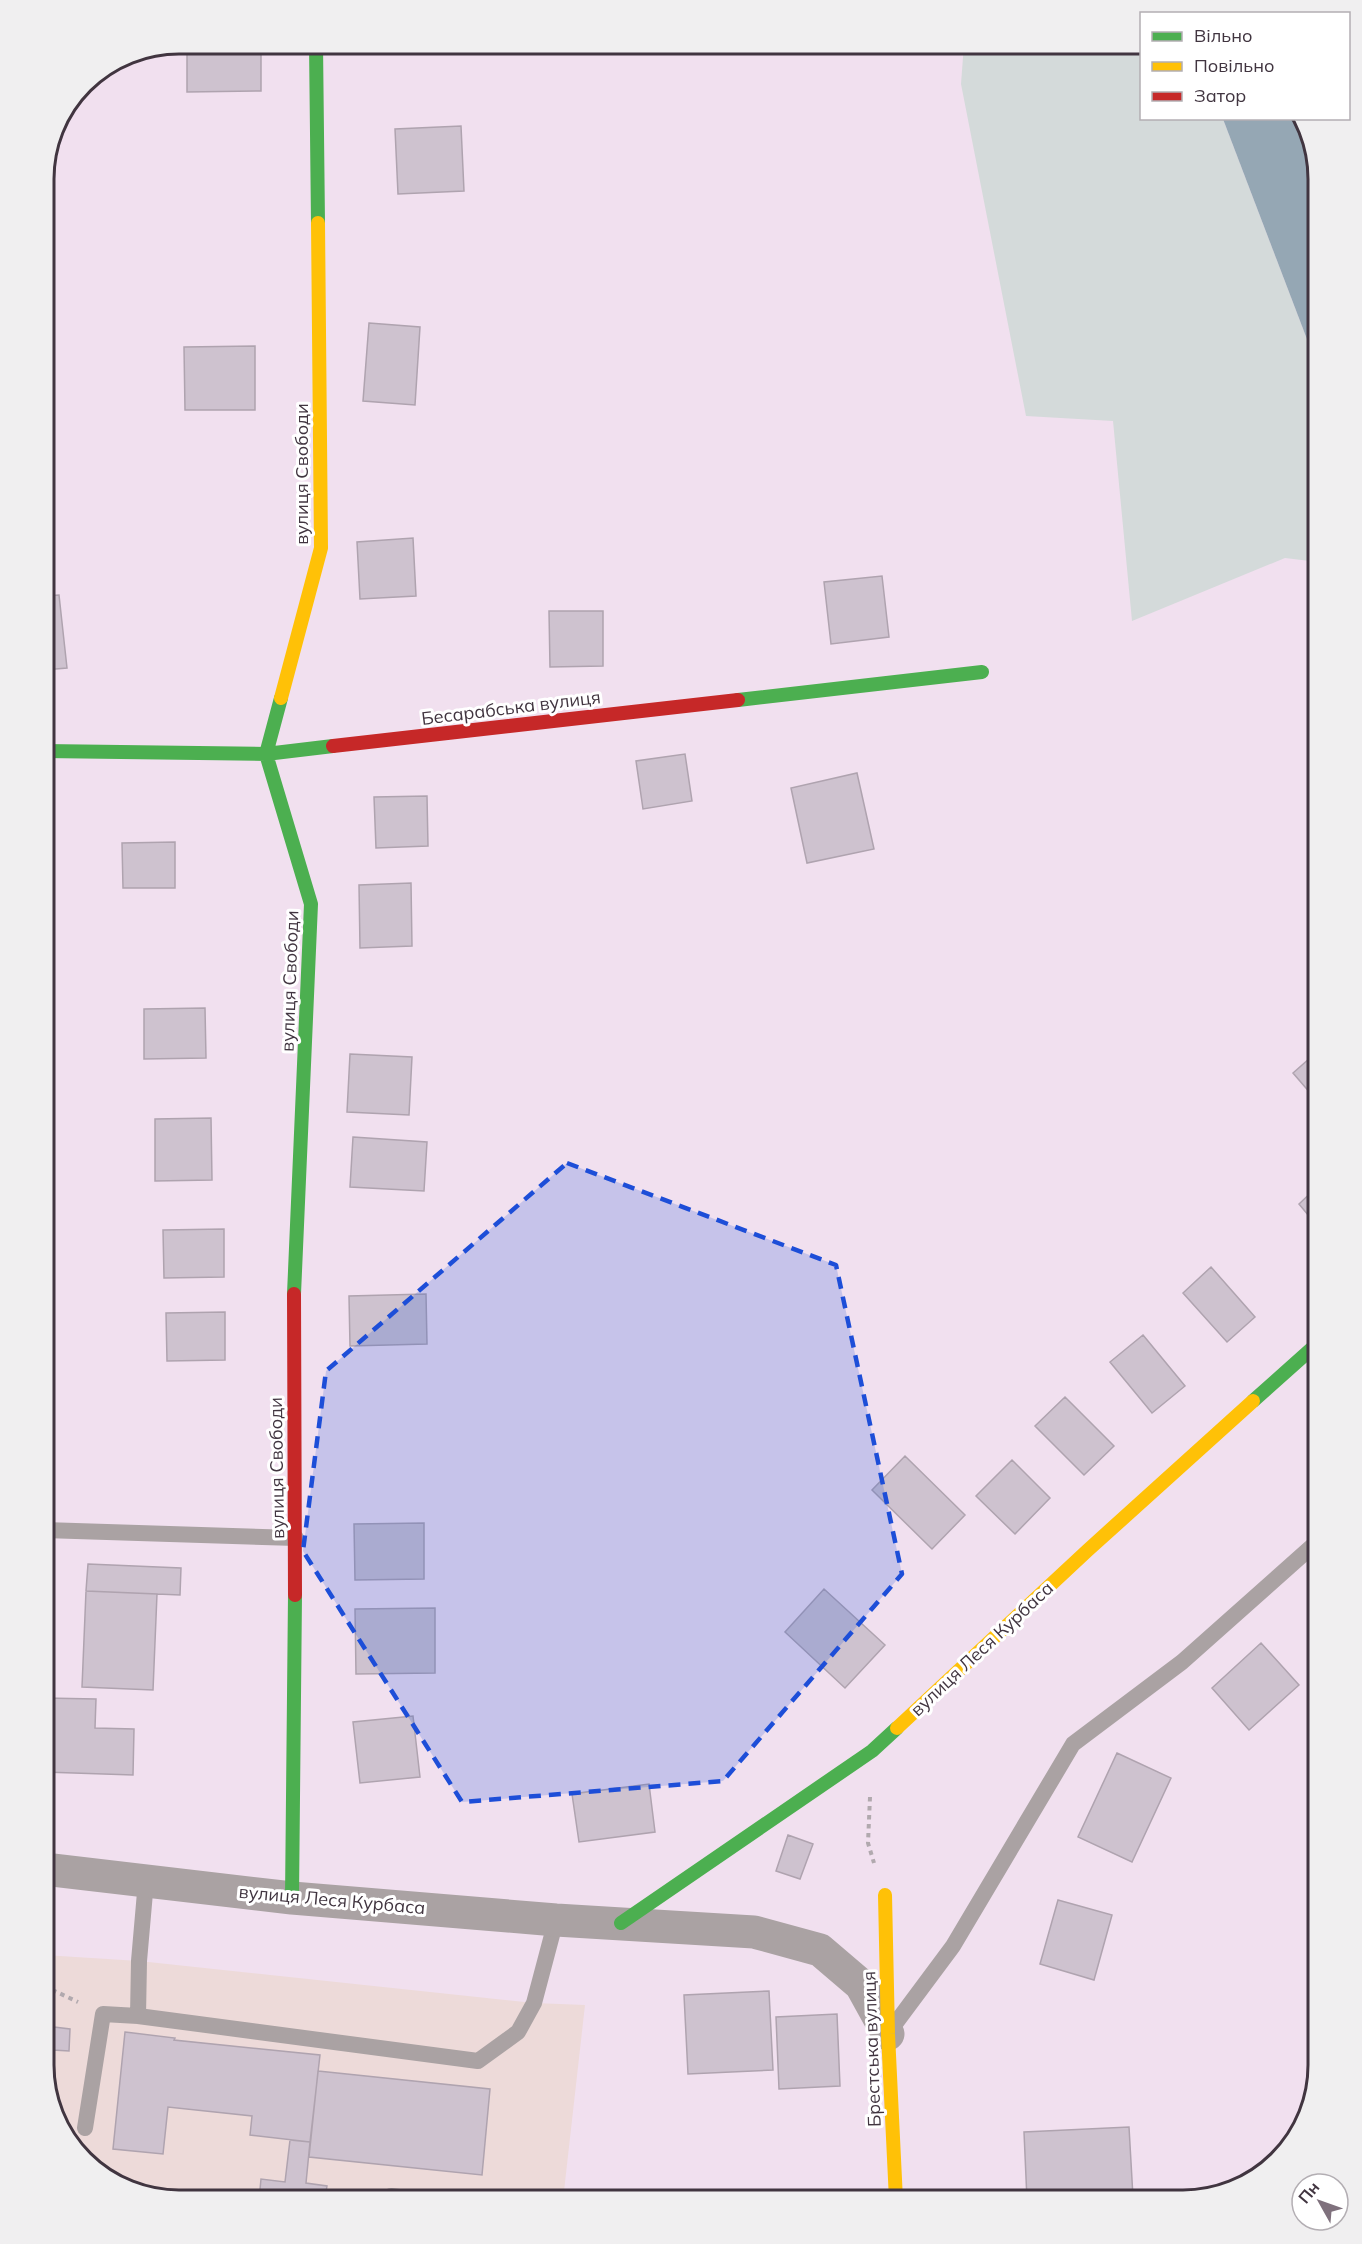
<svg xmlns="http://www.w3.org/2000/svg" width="1362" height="2244" viewBox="0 0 1362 2244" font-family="Mulish,sans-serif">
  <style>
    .education { fill: #eddad9 }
    .green { fill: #d4dada }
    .water { fill: #95a7b4 }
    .building { fill: #cec2cf; stroke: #afa3af; stroke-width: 1.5 }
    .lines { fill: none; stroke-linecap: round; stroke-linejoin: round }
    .path { stroke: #b1a9ae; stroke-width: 4; stroke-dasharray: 4.5 4.5; stroke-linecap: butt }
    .lane { stroke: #aaa2a3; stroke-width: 16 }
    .street { stroke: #aaa2a3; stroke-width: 33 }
    .fast { stroke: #4caf50; stroke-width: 14 }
    .slow { stroke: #ffc107; stroke-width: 14 }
    .jam { stroke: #c62828; stroke-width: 14 }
    .marked { fill: #1d4ed8; fill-opacity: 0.2; stroke: #1d4ed8; stroke-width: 4.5; stroke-dasharray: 12 8; stroke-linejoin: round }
    .labels { text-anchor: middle; stroke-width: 6; stroke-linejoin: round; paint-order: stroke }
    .street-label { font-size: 18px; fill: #413540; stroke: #fff }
    .rim { fill: none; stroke: #413540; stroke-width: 3 }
  </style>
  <rect width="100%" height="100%" fill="#f1e0ef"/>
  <path class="education" d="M44,1955L139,1961L534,2003L585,2005L563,2200H171L104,2178L58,2125L44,2065Z"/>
  <path class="green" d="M964,44H1141L1142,118L1223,119L1318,368V562L1285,558L1132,621L1113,421L1026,416L961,84Z"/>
  <path class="water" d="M1223,119H1304L1318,179V368Z"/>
  <path class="building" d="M187,44H261V91L187,92Z
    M369,44H467L466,50L369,48Z
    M461,126L464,191L398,194L395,129Z
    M369,323L420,327L415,405L363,401Z
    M255,346V410H185L184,347Z
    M413,538L416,596L360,599L357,542Z
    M882,576L889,637L831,644L824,582Z
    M59,595L67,668L44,670V596Z
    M549,611H603V666L550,667Z
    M685,754L692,801L643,809L636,761Z
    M857,773L874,849L807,863L791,788Z
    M427,796L428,846L376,848L374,797Z
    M175,842V888H123L122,843Z
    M411,883L412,946L360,948L359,885Z
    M205,1008L206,1058L144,1059V1009Z
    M1318,1051V1102L1293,1073Z
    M350,1054L412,1057L409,1115L347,1112Z
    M211,1118L212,1180L155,1181V1119Z
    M353,1137L427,1142L424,1191L350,1187Z
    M1318,1186V1227L1299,1204Z
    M224,1229V1277L164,1278L163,1230Z
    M1211,1267L1255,1317L1227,1342L1183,1293Z
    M426,1294L427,1344L350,1346L349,1296Z
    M225,1312V1360L167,1361L166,1313Z
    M1143,1335L1185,1386L1152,1413L1110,1362Z
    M1065,1397L1114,1446L1084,1475L1035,1426Z
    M905,1456L965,1515L932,1549L872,1490Z
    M1012,1460L1050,1498L1015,1534L976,1496Z
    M424,1523V1579L355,1580L354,1524Z
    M88,1564L181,1568L180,1595L86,1591Z
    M824,1589L885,1645L845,1688L785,1632Z
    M86,1591L157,1594L153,1690L82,1687Z
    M435,1608V1673L356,1674L355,1609Z
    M1261,1643L1299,1685L1249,1730L1212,1688Z
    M44,1698L96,1699L95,1728L134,1729L133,1775L44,1772Z
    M413,1716L420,1777L360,1783L353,1722Z
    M1117,1753L1171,1778L1132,1862L1078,1837Z
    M649,1784L655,1832L579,1842L572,1794Z
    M788,1835L813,1844L800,1879L776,1871Z
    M1058,1900L1112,1915L1094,1980L1040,1964Z
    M769,1991L773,2070L688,2074L684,1995Z
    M837,2014L840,2086L779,2089L776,2017Z
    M54,2027L70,2029L69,2051L53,2050Z
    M125,2032L175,2038L174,2040L320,2055L310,2142L250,2135L252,2116L168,2107L163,2154L113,2149Z
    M318,2071L490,2089L482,2175L309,2157Z
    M1129,2127L1133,2197L1027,2200L1024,2132Z
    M290,2140L310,2142L306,2183L327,2186L326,2192L356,2196L355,2200H259L261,2179L285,2182Z"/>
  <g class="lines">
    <path class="path" d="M870,1797L868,1843L874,1863
      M44,1986L78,2002"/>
    <path class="lane" d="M44,1530L296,1538
      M138,2016L139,1961L146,1881
      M892,2028L953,1946L1073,1744L1182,1662L1318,1541
      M85,2128L103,2014L138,2016L478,2061L518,2032L534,2003L556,1920
      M391,2200V2196L424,2200"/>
    <path class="street" d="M44,1869L292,1898L556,1920L754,1932L820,1950L861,1985L888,2034"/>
    <path class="fast" d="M316,44L318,223
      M281,698L266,754L311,904L294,1294
      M738,700L982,672
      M44,751L266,754L333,746
      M1253,1401L1318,1343
      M292,1898L295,1595
      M621,1923L872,1751L897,1728"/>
    <path class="slow" d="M281,698L321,548L318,223
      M897,1728L1088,1550L1253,1401
      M885,1895L888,2034L896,2200"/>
    <path class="jam" d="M333,746L738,700
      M294,1294L295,1595"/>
  </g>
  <path class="marked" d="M567,1163L836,1265L902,1574L723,1781L462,1802L303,1551L326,1371Z"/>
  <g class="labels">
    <g class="street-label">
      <text transform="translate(302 474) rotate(-90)" y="6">вулиця Свободи</text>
      <text transform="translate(511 708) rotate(-7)" y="6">Бесарабська вулиця</text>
      <text transform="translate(290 981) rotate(-88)" y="6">вулиця Свободи</text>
      <text transform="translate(277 1468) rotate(-91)" y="6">вулиця Свободи</text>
      <text transform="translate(982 1649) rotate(-43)" y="6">вулиця Леся Курбаса</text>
      <text transform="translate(332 1900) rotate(5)" y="6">вулиця Леся Курбаса</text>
      <text transform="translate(872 2049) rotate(-92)" y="6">Брестська вулиця</text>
    </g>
  </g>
  <path d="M0 0H1362V2244H0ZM179 54H1183A125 125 0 0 1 1308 179V2065A125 125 0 0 1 1183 2190H179A125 125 0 0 1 54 2065V179A125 125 0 0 1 179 54Z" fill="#f0eff0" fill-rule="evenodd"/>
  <path class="rim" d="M179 54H1183A125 125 0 0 1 1308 179V2065A125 125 0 0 1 1183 2190H179A125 125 0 0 1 54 2065V179A125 125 0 0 1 179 54Z"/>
  <rect x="1140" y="12" width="210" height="108" fill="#ffffff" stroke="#b3aeb3" stroke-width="1.5"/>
  <rect x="1152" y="32" width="30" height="9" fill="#4caf50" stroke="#b3aeb3" stroke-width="1.5"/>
  <text x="1194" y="42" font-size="18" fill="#413540">Вільно</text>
  <rect x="1152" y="62" width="30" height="9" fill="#ffc107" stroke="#b3aeb3" stroke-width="1.5"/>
  <text x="1194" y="72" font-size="18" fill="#413540">Повільно</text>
  <rect x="1152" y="92" width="30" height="9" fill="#c62828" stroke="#b3aeb3" stroke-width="1.5"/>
  <text x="1194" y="102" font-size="18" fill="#413540">Затор</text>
  <g transform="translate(1320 2202) rotate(310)"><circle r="28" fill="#ffffff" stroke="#b3aeb3" stroke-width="1.5"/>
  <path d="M0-4.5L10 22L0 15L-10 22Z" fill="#7f717d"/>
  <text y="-9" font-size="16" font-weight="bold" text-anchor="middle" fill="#413540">Пн</text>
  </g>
</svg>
